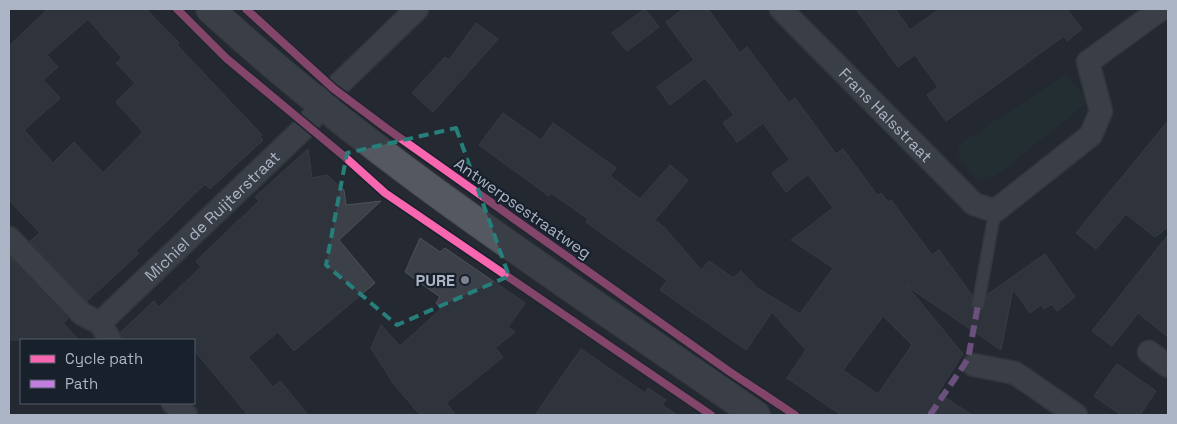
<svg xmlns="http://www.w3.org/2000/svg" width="1177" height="424" viewBox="0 0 1177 424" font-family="'Space Grotesk',sans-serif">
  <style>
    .green { fill: #223337 }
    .building { fill: #3c4049; stroke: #4b515a; fill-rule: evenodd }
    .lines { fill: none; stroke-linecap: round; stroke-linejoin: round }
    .service-casing { stroke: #41444b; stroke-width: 14 }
    .minor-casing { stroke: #41444b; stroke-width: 25 }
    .tertiary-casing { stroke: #41444b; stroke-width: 30 }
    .service { stroke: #545860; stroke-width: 11 }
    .minor { stroke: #545860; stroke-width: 22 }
    .tertiary { stroke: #545860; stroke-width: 28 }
    .quiet { stroke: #c07fdc; stroke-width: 6; stroke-dasharray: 12 6; stroke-linecap: butt }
    .cycleway-casing { stroke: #18202c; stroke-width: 11 }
    .cycleway { stroke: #f766af; stroke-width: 8 }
    .marked { fill: none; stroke: #277f7b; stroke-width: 4; stroke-dasharray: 10 6; stroke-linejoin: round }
    .poi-dot { fill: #7d8491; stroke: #18202c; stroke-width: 2 }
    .labels { text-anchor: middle; stroke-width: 4.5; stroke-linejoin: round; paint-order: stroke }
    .street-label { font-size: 16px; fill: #acb5c5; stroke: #18202c }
    .poi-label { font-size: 16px; font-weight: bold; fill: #acb5c5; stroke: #18202c; text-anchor: end }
  </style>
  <rect width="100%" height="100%" fill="#252931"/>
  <path class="green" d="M1066,74L1088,102L1003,170L987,179H976L959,157V145Z"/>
  <path class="building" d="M48,9H146L179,43L177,45L262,135L260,137L263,140L210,189L205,184L136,251L138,254L87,301L30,241L40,233L9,200V46ZM88,19L122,58L116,63L135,83L116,102L143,132L103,173L74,142L53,163L24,130L60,98L43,80L58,67L47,55Z
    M645,9L659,27L627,51L612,33Z
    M683,9H708L740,53L747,47L789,103L795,98L836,154L843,149L878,196L881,193L888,202L891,200L932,255L939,250L972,295L971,307L974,311L983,310L987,295L1045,254L1075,297L1057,311L1052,304L1044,309L1041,305L1030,313L1013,289L1001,350L907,286L963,354L938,393L972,415H841L787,378L806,350L772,312L746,350L660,290L667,280L586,222L588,219L551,193L549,196L479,145L503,113L541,140L553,123L616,168L610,176L640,199L670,165L688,180L655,220L665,228L701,270L709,261L733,278L741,271L757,288L800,314L833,268L791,240L833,208L808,174L786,192L772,173L790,160L763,123L737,142L723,123L734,115L705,78L670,105L657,87L694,60L666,22ZM883,316L912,345L878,394L843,370Z
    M856,9H895L910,30L940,9H1067L1082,29L1067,41L1064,36L946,121L927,95L938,87L915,55L898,67Z
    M476,23L498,39L433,112L412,93L445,57L449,60Z
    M1168,121V227L1155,237L1126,214L1096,249L1076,233Z
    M308,149L312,178L327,175L344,190L346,205L381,201L339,240L375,283L294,351L278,332L248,357L273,387L280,381L308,415H248L194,350V340H123L121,332L154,301L159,307L201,267L196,261L259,201L255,197Z
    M1168,235V337L1138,313L1112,346L1092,331Z
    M420,238L440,252L445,248L525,303L508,327L515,332L495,348L503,357L446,403L456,415H420L393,383L371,348L381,325L400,346L441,309L436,303L440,297L405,272Z
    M10,258L68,319L63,323L79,340H9Z
    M581,349L645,393L648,388L666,400L662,405L677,415H535Z
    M1117,364L1156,391L1140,415H1121L1094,396Z"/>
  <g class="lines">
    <defs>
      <path id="service" d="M978,305L995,211"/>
      <g id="minor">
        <path id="s1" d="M781,9L974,204L995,211L1091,135L1101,111L1088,62L1161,9"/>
        <path d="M9,238L82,314L100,323"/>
        <path id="s2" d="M100,323L306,126L334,89L417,9"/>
        <path d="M100,323L110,340"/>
        <path d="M1149,352L1168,366"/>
        <path d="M974,365L1015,373L1076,415"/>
        <path d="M173,403L186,415"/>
      </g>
      <path id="tertiary" d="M210,9C377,163 570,286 756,415"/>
    </defs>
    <use href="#service" class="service-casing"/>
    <use href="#minor" class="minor-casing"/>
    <use href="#tertiary" class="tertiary-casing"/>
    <use href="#service" class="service"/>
    <use href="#minor" class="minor"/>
    <use href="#tertiary" class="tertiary"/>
    <path class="quiet" d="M930,415L968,359L978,305"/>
    <defs>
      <path id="cycleway" d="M177,9L226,58L345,157L385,193L711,415
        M246,9L334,89L386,128L730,372L795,415"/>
    </defs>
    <use href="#cycleway" class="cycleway-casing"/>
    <use href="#cycleway" class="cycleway"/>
  </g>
  <path d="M0 0H1177V424H0ZM456,128L509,276L397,325L326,265L347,153Z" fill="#252931" fill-opacity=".55" fill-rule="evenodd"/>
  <path class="marked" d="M456,128L509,276L397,325L326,265L347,153Z"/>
  <circle class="poi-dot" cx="465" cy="280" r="5"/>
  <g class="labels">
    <g class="street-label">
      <text dy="6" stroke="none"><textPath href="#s1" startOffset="149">Frans Halsstraat</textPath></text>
      <text transform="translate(523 208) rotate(35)" y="6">Antwerpsestraatweg</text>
      <text dy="6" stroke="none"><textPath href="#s2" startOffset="155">Michiel de Ruijterstraat</textPath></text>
    </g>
    <g class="poi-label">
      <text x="455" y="286">PURE</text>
    </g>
  </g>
  <rect width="1177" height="424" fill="none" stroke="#acb5c5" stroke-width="20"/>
  <rect x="20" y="339" width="175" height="65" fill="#18202c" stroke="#535c69"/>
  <rect x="30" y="355" width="25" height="8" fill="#f766af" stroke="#535c69"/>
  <text x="65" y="364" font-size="15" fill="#acb5c5">Cycle path</text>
  <rect x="30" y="380" width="25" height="8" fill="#c07fdc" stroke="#535c69"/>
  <text x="65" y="389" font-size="15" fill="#acb5c5">Path</text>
</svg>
